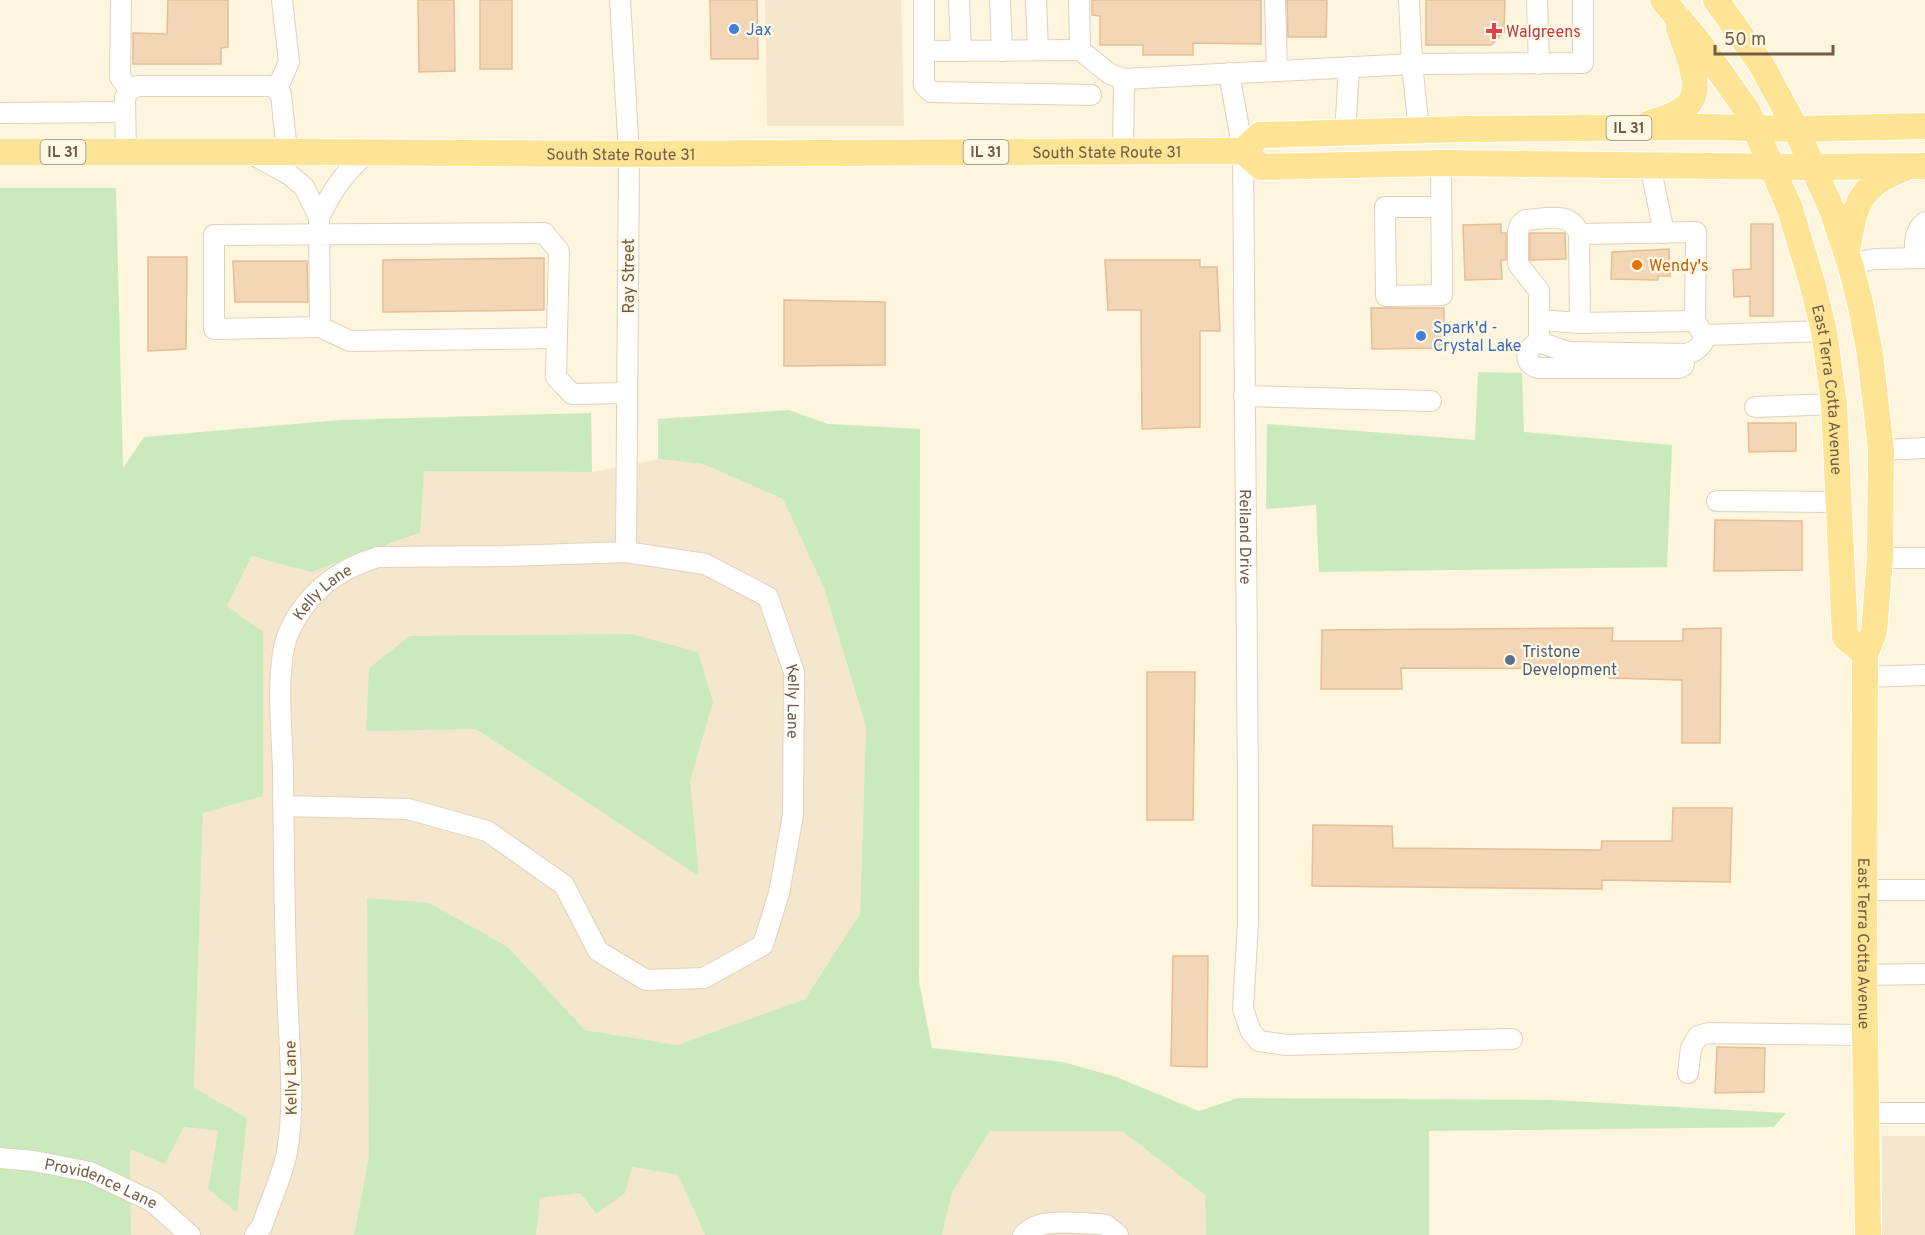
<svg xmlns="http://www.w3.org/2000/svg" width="1925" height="1235" viewBox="0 0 1925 1235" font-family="Overpass,sans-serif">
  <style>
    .residential { fill: #f4e7cd }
    .green { fill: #caeabd }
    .building { fill: #f3d6b5; stroke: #e5be95; stroke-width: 1.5 }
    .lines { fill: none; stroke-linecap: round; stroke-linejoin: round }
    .minor-casing { stroke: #e0d1bb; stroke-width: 22 }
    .major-casing { stroke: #fff; stroke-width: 28 }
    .minor { stroke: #fff; stroke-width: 20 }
    .major { stroke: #fee494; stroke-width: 26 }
    .shop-dot { fill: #3f7fe0; stroke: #fff8e5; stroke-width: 2 }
    .health-dot { fill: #e0444e; stroke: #fff8e5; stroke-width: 2 }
    .food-dot { fill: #e8710a; stroke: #fff8e5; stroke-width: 2 }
    .service-dot { fill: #5c6f8a; stroke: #fff8e5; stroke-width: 2 }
    .labels { text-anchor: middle; stroke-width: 4.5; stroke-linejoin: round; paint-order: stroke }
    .shield { fill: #fff8e5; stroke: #9d8b76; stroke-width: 1.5 }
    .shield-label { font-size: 15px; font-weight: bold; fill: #735c46 }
    .shop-label { font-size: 16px; fill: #366cbe; stroke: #fff8e5; text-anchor: start }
    .health-label { font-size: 16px; fill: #be3a42; stroke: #fff8e5; text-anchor: start }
    .street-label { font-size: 16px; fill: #735c46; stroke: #fff8e5 }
    .food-label { font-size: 16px; fill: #c56008; stroke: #fff8e5; text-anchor: start }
    .service-label { font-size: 16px; fill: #4e5e75; stroke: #fff8e5; text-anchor: start }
  </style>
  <rect width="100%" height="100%" fill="#fdf5de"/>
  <path class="residential" d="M765,0H901L904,126H767Z
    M659,459L703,464L783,499L824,588L866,727L860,914L805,999L677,1045L585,1030L508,947L430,903L369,1156L354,1235H131L130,1149L165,1164L183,1127L218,1131L208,1189L247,1118L194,1089L203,812L227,606L253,555L311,572L419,534L424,471L592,472Z
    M990,1131H1122L1205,1195L1206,1235H942L952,1192Z
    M1882,1136H1925V1235H1882Z
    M631,1167L678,1175L705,1235H536L539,1198L580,1193L595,1214Z"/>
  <path class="green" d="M0,188H116L123,468L144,437L341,420L591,413L592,472L424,471L420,533L311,572L252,556L227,606L263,632V796L203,813L194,1088L247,1118L237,1212L208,1189L218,1131L184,1127L165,1164L130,1149L131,1235H0Z
    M1478,372L1522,373L1524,432L1672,445L1667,567L1319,572L1316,505L1266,509L1267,424L1475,440Z
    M789,410L828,424L920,429L919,982L932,1048L1063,1062L1116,1077L1199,1111L1238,1098L1553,1100L1786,1113L1774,1127L1429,1131V1235H1206L1205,1195L1122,1131H990L952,1192L942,1235H705L678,1175L632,1167L625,1193L596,1214L580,1193L540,1198L536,1235H354L369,1156L367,898L430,903L508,947L585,1030L677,1045L805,999L860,914L866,727L824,588L783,499L703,464L658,459V419Z
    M631,634L698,652L713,702L690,781L699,876L476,729L366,731L369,668L410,636Z"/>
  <path class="building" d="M168,0H228V47L221,48V64H133V33L167,34Z
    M418,0H454L455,71L419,72Z
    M480,0H512V69H480Z
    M710,0H757L758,59H711Z
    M1092,0H1261V44L1193,43V55H1143V45H1100V16L1092,15Z
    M1287,0H1327L1326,37H1288Z
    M1426,0H1505L1504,32L1491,45H1426Z
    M1501,224V233H1506V260H1501L1502,279L1465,280L1463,225Z
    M1751,224H1773V316H1750V296L1734,297L1733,270L1751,269Z
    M1530,233H1565L1566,259L1530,260Z
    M1669,249L1670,276H1658V280L1611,279L1612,252Z
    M148,257H187L186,349L148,351Z
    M544,258V310L383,312V260Z
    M1105,260H1200V267H1217L1220,331H1200V427L1142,429L1141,310H1108Z
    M233,261H307L308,302H235Z
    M784,300L885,302V365L784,366Z
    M1371,308H1444V348L1372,349Z
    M1748,423H1796V451L1749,452Z
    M1715,520L1802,521V570L1714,571Z
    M1613,628L1612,641H1683V629L1721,628L1720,743H1682V680L1609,678V669L1401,668L1402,689H1321L1322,630Z
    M1147,672H1195L1193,820H1147Z
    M1673,808H1732L1730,882L1602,880V889L1312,886L1313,825L1392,826L1393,848L1601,850L1602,841H1672Z
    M1173,956H1208L1207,1067L1171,1066Z
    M1717,1047L1765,1048L1764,1092L1715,1093Z"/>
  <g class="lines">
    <defs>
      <g id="minor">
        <path d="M121,0L120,77L129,90"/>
        <path d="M620,0L629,154L626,552"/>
        <path d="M924,0V85L931,92L1091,95"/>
        <path d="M959,0L961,51"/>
        <path d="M1000,0L1002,51"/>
        <path d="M1036,0L1038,50"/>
        <path d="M1079,0L1080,50L1110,74L1124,79L1412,64L1583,63V0"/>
        <path d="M1275,0L1277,70"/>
        <path d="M1409,0L1412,64L1419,131"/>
        <path d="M1537,0L1539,64"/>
        <path d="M924,51L1080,50"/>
        <path id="s1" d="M1229,73L1243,151L1248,793V923L1243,1009L1251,1032L1259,1041L1287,1045L1512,1039"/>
        <path d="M277,89L289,62L282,0"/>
        <path d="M0,113L125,112"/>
        <path d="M1345,134L1349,67"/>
        <path d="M1123,151L1124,79"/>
        <path d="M126,152L125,98L129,90L138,86H272L281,94L287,152"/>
        <path d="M248,152L290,175L304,187L319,217C334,188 343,174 368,152"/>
        <path d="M1650,165L1664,233"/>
        <path d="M1441,207H1385L1386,296L1442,295L1441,163"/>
        <path d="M319,217L320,327L214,329V235L544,233L559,251L556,377L572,394L627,393"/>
        <path d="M1915,258C1915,244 1913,232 1925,222"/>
        <path d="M1850,264L1875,259L1925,258"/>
        <path d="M1539,320L1580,323L1695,321"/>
        <path d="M1580,323L1579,234L1696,232L1695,321L1701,331L1707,335L1824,331"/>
        <path d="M320,327L350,341L557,338"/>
        <path d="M1539,342V291L1518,264V232L1520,225L1525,220C1545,219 1571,210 1579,234"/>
        <path d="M1686,354L1683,366L1679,368H1539C1522,364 1525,348 1539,342L1568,352L1686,354C1698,351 1702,345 1707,335"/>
        <path d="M1244,396L1431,401"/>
        <path d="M1755,407L1834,404"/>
        <path d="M1881,450L1925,448"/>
        <path d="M1717,501L1838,502"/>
        <path d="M1880,558H1925"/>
        <path d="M1865,677L1925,675"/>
        <path d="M1864,890H1925"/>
        <path d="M1864,975L1925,974"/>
        <path d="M1688,1073L1691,1048L1698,1036L1709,1033L1865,1035"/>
        <path d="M1865,1113H1925"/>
        <path id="s2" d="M0,1158L34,1161L90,1172L153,1202L190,1235"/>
        <path id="s3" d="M255,1235L262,1226C270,1202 282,1177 287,1152C295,1106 290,1059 288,1012C284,931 284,851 283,770C282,734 275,667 288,634C305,595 337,569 378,557L506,556L626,552L705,564L768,597L794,672L793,815L779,893L763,945L704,978L646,980L598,951L564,885L487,831L408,809L283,806"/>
        <path d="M1023,1235C1040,1216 1077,1224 1100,1224L1106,1225L1118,1235"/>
      </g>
      <g id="major">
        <path id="s4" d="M1663,0L1697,40L1747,110L1790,209L1813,286L1824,331L1834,404L1845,637L1865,654"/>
        <path id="s5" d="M1716,0L1761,64L1796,129L1832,210L1850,264L1860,302L1870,354L1881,450L1880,558L1874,632L1865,654L1864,966L1868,1235"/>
        <path d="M1650,123C1664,119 1687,112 1693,97C1700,79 1685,46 1679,29"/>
        <path d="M1243,151L1260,135L1463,129L1708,127L1796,129L1925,126"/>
        <path id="s6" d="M0,152H311L629,154L1243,151L1261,167L1441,163L1812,167L1925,166"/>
        <path d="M1847,251C1855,206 1857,186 1903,169"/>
      </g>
    </defs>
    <use href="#minor" class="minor-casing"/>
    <use href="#major" class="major-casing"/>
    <use href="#minor" class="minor"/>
    <use href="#major" class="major"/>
  </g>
  <g class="shop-dot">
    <circle cx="734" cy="29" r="6"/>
    <circle cx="1421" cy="336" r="6"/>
  </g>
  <path class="health-dot" d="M1491 22h6v6h6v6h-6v6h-6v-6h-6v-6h6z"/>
  <circle class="food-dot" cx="1637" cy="265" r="6"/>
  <circle class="service-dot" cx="1510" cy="660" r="6"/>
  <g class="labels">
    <g class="shield">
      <rect x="1606.5" y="116" width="45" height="24" rx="4.5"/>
      <rect x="40.5" y="140" width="45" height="24" rx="4.5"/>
      <rect x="963.5" y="140" width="45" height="24" rx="4.5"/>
    </g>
    <g class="shield-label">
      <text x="1629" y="133">IL 31</text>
      <text x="63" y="157">IL 31</text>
      <text x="986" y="157">IL 31</text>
    </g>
    <g class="shop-label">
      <text x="746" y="35">Jax</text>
      <text x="1433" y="333">Spark'd -<tspan x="1433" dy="18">Crystal Lake</tspan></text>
    </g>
    <g class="health-label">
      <text x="1506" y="37">Walgreens</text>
    </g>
    <g class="street-label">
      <text dy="6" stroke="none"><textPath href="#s6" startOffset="1107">South State Route 31</textPath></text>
      <text dy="6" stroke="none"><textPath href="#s6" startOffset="621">South State Route 31</textPath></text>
      <text transform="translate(628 276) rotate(-90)" y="6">Ray Street</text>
      <text dy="6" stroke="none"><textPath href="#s4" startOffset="432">East Terra Cotta Avenue</textPath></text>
      <text dy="6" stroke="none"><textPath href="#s1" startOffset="465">Reiland Drive</textPath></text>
      <text dy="6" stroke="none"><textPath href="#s3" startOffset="664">Kelly Lane</textPath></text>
      <text dy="6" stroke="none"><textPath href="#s3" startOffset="1239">Kelly Lane</textPath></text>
      <text dy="6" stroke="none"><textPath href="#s5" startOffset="982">East Terra Cotta Avenue</textPath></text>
      <text transform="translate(290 1078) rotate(-91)" y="6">Kelly Lane</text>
      <text dy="6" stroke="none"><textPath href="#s2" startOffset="105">Providence Lane</textPath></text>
    </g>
    <g class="food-label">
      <text x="1649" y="271">Wendy's</text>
    </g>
    <g class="service-label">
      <text x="1522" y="657">Tristone<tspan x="1522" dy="18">Development</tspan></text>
    </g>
  </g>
  <path d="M1715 45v9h118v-9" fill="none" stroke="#735c46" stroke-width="3"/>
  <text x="1724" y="45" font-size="18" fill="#735c46" stroke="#fff8e5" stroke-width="4.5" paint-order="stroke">50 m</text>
</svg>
